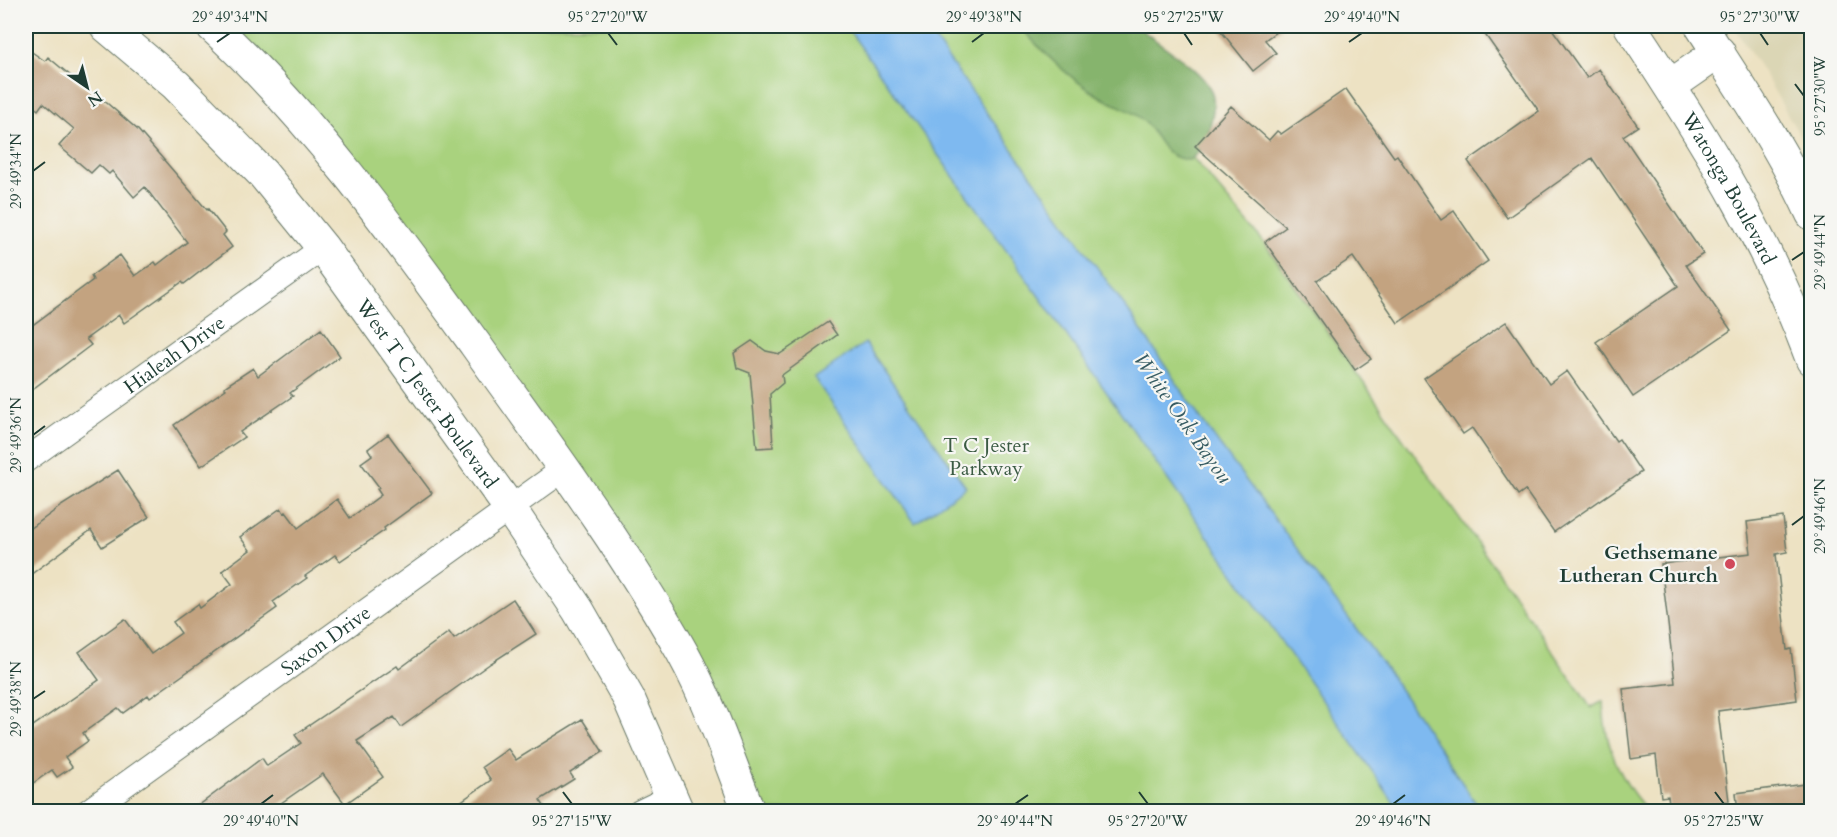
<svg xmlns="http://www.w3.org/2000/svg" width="1837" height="837" viewBox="0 0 1837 837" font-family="Cardo,serif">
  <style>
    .built { fill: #dbd6b5 }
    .green { fill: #a9d27e; stroke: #648859; stroke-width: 1.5 }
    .forest { fill: #86b46d; stroke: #527850; stroke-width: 1.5 }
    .water { fill: #7eb9f0; stroke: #4e7b92; stroke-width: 1.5 }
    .building { fill: #c3a380 }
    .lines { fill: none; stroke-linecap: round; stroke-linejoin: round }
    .minor-casing { stroke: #677766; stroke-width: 26 }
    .major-casing { stroke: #677766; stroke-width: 34 }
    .minor { stroke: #fff; stroke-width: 24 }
    .major { stroke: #fff; stroke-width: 32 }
    .ticks { fill: none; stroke: #1f3d34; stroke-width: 2 }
    .poi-dot { fill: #d1495b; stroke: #f6f6f2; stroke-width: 2 }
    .labels { text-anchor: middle; stroke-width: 4.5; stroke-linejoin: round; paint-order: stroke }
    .street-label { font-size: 20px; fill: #1f3d34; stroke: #f6f6f2 }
    .park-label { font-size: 20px; fill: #3b5b43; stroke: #f6f6f2 }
    .poi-label { font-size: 20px; font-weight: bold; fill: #1f3d34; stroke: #f6f6f2; text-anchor: end }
    .water-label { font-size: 21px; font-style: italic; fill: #375c63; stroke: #f6f6f2 }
    .neatline { fill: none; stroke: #1f3d34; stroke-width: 2 }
    .ticks-label { font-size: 15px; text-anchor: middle; fill: #1f3d34 }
  </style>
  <rect width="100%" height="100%" fill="#f6f6f2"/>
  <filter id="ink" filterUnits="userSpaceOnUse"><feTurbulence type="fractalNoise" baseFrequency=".0167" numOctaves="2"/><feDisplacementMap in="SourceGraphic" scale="12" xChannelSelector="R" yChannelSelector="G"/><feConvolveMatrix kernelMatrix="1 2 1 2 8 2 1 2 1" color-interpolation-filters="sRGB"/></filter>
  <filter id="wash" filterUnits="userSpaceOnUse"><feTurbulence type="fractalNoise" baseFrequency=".008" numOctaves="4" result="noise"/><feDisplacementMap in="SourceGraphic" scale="24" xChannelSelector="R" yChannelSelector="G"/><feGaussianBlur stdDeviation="1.35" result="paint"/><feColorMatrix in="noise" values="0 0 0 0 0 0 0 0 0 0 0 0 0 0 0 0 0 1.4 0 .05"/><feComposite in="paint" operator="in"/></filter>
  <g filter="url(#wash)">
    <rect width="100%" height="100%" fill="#ede2c3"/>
    <path class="built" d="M1733,26H1811V155L1765,75Z"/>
    <path class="green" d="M226,26H1102L1193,158L1262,240L1500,575L1591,708L1603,701C1604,744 1619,780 1648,811H760L726,704L595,485Z"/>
    <path class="forest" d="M1020,26H1137C1157,44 1209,72 1213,97C1215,108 1212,119 1209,129C1205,141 1200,154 1189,160C1157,157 1160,132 1139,117C1127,108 1112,104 1099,96C1069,78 1042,52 1020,26Z"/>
    <path class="water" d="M846,26H925L1129,312L1202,421L1387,670L1481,811H1400L1063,330Z
      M865,343L966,487L915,523L814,378Z"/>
    <g id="blocks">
      <path class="building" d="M1217,26H1284L1265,40L1276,53L1253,71Z
        M1479,26H1550L1587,78L1599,69L1638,126L1623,136L1703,254L1686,265L1731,330L1633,397L1596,342L1678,286L1592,158L1507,218L1468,161L1539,111Z
        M26,48L45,61L48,57L100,100L101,98L138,130L207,210L208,209L226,232L223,235L232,247L184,284L182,282L124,323L119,315L86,339L91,345L26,394V330L93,280L91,276L120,255L135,276L155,262L157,265L187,242L145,187L134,197L112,171L109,174L99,165L91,173L59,146L74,129L43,103L38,110L26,100Z
        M1346,89L1394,157L1397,155L1441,220L1454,211L1488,261L1398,323L1353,257L1317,281L1371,359L1355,370L1265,242L1286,227L1195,146L1231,106L1269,140L1277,131L1281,134Z
        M828,322L837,335L782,375L783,383L770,394L773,447L757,448L750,373L737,368L734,353L752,341L766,351L780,354Z
        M1506,322L1549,384L1567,371L1616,441L1619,439L1641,472L1554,532L1525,490L1518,495L1472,428L1463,434L1424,378Z
        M321,329L340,356L290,393L293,396L240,432L244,437L201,466L174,425L226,389L224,387L253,368L258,376Z
        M388,434L432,493L384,528L385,530L340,561L335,555L305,576L307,578L273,602L277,608L180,677L150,698L148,695L123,713L118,708L83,733L88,741L65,757L72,767L57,777L52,770L26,788V731L99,680L79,652L125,619L151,654L181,633L173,622L198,604L200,608L232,584L222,571L250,550L240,537L281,508L284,513L286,512L298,528L337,499L350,518L381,495L377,489L379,487L361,463L372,455L368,449Z
        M118,470L149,517L102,547L91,530L26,578V532L61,506Z
        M1783,517L1787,552L1776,554L1787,650L1791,649L1797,700L1718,711L1729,801L1670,809L1668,796L1661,797L1656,755L1631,759L1623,689L1675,683L1661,564L1751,553L1747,522Z
        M513,599L536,634L491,663L401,727L394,717L357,741L383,777L345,804L323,774L268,812H190L262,758L267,766L301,743L295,735L397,666L399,669L449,632L454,639Z
        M582,719L603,752L570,773L574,779L540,800L548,812H446L491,780L482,767L508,749L516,760Z
        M1812,783V812H1738L1736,793Z"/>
    </g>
  </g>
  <g filter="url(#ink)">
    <use href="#blocks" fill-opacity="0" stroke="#677766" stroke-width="1.5"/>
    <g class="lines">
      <defs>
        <g id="minor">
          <path id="s1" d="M26,460L323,248"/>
          <path id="s2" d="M87,812L564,469"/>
          <path d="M640,812L673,796"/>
        </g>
        <g id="major">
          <path id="s3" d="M106,26L176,85L263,174L323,248L509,507L578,610L629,699L678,812"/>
          <path d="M212,26C314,120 394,232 475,344C547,445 621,544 682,652C709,701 729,759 749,812"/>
          <path id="s4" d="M1630,26C1700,131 1768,240 1812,360"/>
          <path d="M1701,26C1740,87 1782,148 1812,214"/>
          <path d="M1670,86L1719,52"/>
        </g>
      </defs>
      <use href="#minor" class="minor-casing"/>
      <use href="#major" class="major-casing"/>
      <use href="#minor" class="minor"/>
      <use href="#major" class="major"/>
    </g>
  </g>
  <path class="ticks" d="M608,33L617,45M1184,33L1192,45M1760,33L1768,45M217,42L230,33M972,42L984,33M1349,42L1362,33M1795,84L1804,96M33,171L45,162M1792,260L1804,252M33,435L45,426M1792,525L1804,516M33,699L45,691M563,792L572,804M1139,792L1148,804M1715,792L1724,804M261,804L273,795M1015,804L1028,795M1393,804L1405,795"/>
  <circle class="poi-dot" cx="1730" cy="564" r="6"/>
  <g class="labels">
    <g class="street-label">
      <text dy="7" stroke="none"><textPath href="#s4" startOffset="190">Watonga Boulevard</textPath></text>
      <text dy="7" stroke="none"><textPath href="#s1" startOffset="182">Hialeah Drive</textPath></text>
      <text dy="7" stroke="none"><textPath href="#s3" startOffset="490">West T C Jester Boulevard</textPath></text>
      <text dy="7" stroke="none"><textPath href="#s2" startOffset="294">Saxon Drive</textPath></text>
    </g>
    <g class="park-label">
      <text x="986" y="452">T C Jester<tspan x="986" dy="23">Parkway</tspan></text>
    </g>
    <g class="poi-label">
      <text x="1718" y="559">Gethsemane<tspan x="1718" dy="23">Lutheran Church</tspan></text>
    </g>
    <g class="water-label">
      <text transform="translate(1183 418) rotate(55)" y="7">White Oak Bayou</text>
    </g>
  </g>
  <rect width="1837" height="837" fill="none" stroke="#f6f6f2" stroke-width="66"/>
  <g transform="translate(87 87) rotate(145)" stroke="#f6f6f2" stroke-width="4.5" paint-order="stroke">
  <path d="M0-4.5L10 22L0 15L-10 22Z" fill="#1f3d34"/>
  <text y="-9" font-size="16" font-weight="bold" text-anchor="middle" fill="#1f3d34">N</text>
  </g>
  <rect x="33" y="33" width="1771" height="771" class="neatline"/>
  <g class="ticks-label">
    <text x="230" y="22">29°49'34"N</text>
    <text x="608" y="22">95°27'20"W</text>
    <text x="984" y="22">29°49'38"N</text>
    <text x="1184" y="22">95°27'25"W</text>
    <text x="1362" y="22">29°49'40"N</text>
    <text x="1760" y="22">95°27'30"W</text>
    <text transform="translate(1820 96) rotate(-90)" y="5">95°27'30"W</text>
    <text transform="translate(16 171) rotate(-90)" y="5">29°49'34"N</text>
    <text transform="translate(1820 252) rotate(-90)" y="5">29°49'44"N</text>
    <text transform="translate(16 435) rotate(-90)" y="5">29°49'36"N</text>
    <text transform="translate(1820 516) rotate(-90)" y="5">29°49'46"N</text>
    <text transform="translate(16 699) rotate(-90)" y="5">29°49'38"N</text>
    <text x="261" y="826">29°49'40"N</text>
    <text x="572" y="826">95°27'15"W</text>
    <text x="1015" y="826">29°49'44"N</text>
    <text x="1148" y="826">95°27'20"W</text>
    <text x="1393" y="826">29°49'46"N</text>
    <text x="1724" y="826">95°27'25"W</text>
  </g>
</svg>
